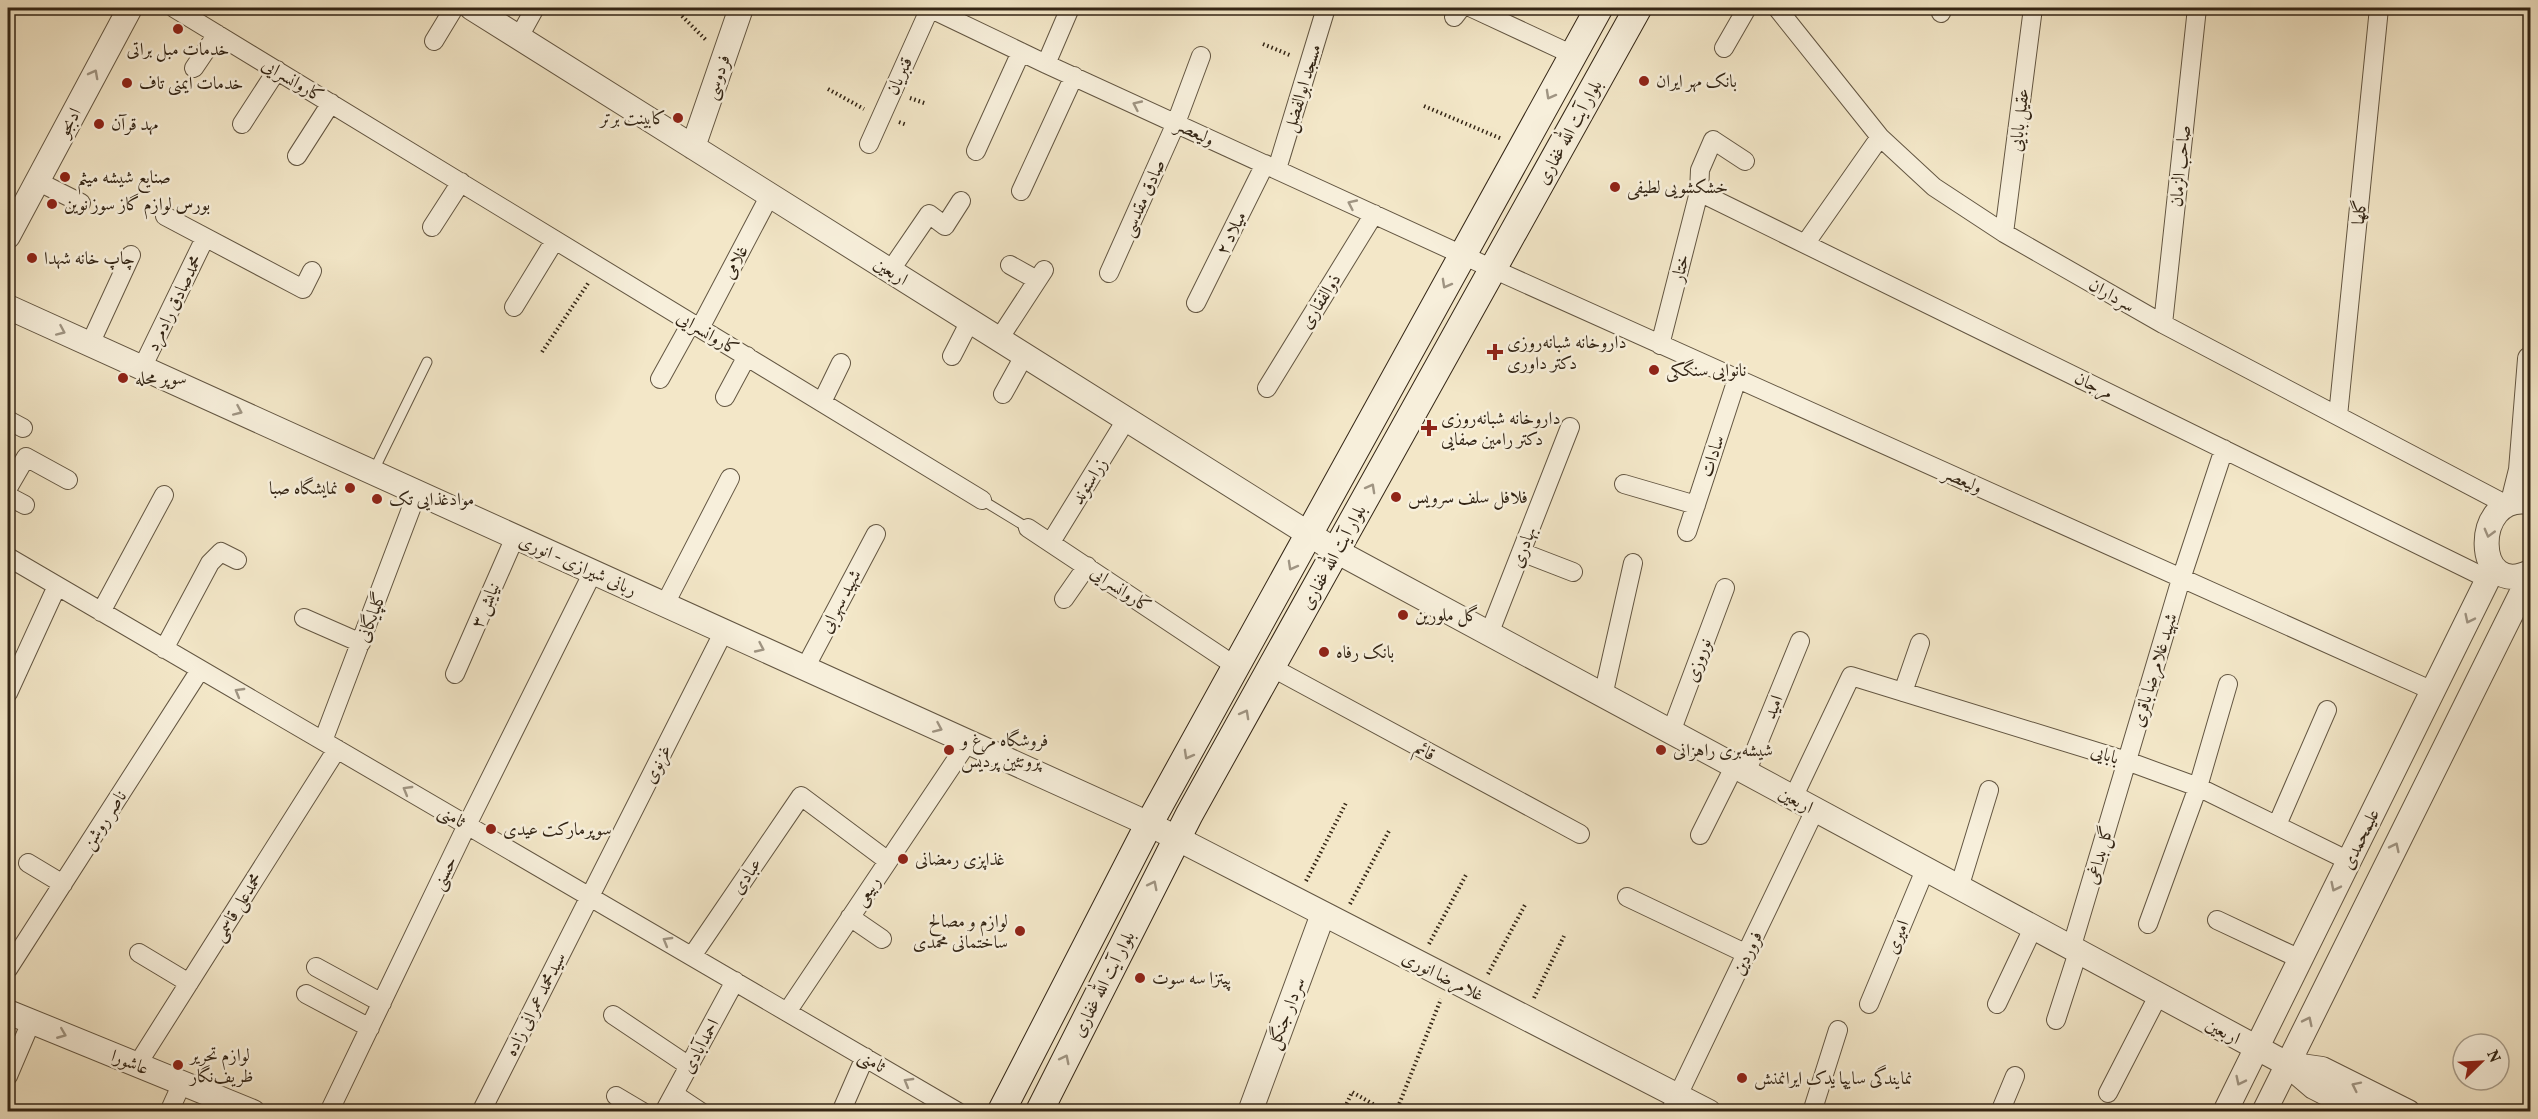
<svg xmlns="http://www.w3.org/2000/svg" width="2538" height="1119" viewBox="0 0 2538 1119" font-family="Vollkorn,Amiri,serif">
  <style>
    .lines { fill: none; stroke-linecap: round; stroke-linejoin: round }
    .service-casing { stroke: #635642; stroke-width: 11 }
    .minor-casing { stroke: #635642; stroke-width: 20 }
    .tertiary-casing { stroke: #635642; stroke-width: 26 }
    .secondary-casing { stroke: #332515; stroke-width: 29 }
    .path { stroke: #332515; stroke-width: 4; stroke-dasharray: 1.5 3; stroke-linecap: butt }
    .service { stroke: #f7efdb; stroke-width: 9 }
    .minor { stroke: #f7efdb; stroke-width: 18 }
    .tertiary { stroke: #f7efdb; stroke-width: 24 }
    .secondary { stroke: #f7efdb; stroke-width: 27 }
    .oneway { stroke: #9f9482 }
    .poi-dot { fill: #8f2418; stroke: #f7efdb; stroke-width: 2 }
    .labels { text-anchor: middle; stroke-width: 5; stroke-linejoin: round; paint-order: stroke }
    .poi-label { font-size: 18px; fill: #332515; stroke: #f7efdb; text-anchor: start }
    .street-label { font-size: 18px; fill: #332515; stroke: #f7efdb }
  </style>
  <rect width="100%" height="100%" fill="#f3e7c8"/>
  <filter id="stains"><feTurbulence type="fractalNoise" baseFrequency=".00333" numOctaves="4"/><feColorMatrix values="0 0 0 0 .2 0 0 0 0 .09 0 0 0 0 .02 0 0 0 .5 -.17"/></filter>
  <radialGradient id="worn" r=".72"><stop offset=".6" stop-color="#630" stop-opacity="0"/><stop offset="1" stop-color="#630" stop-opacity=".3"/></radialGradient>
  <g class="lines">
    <defs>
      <path id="service" d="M374,470L427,362
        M982,500L1028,528"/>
      <path id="minor" d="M174,8L982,500
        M929,8L1046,64L1493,269L2433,691
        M1472,8L1573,55
        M1777,8L1880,137L1934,187L2004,233L2163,324L2507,505
        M1941,13L1943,8
        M1454,17L1461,8
        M519,37L535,8
        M434,41L454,8
        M1724,48L1747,8
        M1046,64L1070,8
        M194,68L217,34
        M242,124L277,70
        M869,144L930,8
        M976,151L1021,52
        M297,156L331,103
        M1277,169L1326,8
        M37,181L81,203
        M1021,191L1074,76
        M1699,192L2488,579
        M165,216L303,289L312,271
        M432,227L461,182
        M2004,233L2033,8
        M1805,244L1880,137
        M1010,265L1037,280
        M890,271L929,214L945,226L961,201
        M1109,273L1176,123L1201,56
        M1196,303L1265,164
        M514,307L555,240
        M2163,324L2197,8
        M700,328L770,195
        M999,339L1044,270
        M90,344L131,255
        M1660,345L1699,192L1700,170L1713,140L1745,161
        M952,356L970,321
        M142,368L205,238
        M660,379L691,323
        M1267,388L1374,214
        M1003,394L1024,356
        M725,397L747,356
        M822,402L841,363
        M2338,416L2379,8
        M8,420L23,428
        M1624,484L1696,505
        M8,488L26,457L68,480
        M8,496L25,505
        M1028,528L1237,667
        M1687,532L1737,379
        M1051,542L1126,420
        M1521,552L1573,572
        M8,557L958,1112
        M1064,599L1087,566
        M665,604L730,478
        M101,612L164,495
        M304,618L361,643
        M1489,634L1570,427
        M164,649L210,563L221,552L237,560
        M1271,667L1580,834
        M805,668L876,534
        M455,674L515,537
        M1903,692L1920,643
        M8,693L57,586
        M1603,696L1633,563
        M1671,732L1725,588
        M323,741L417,493
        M1746,773L1800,641
        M1793,798L1851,676L2127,761L2198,787L2349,861
        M2277,825L2327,710
        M1700,835L1734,767
        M28,863L63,884
        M1959,888L1989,790
        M1627,897L1747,954
        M850,917L882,939
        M2217,920L2300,959
        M2148,924L2198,787L2228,684
        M2071,949L2181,579L2224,449
        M139,953L189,983
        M692,956L801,796L888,861
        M316,967L382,1003
        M8,969L200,670
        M306,994L370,1028
        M1869,1004L1925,870
        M1997,1004L2033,928
        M787,1012L968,742
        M613,1015L689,1066
        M2056,1020L2078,952
        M137,1065L337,749
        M8,1076L31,1022
        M2108,1093L2158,996
        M674,1094L701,1112
        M616,1096L643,1112
        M169,1112L182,1083
        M329,1112L467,825L593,572
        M481,1112L724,631
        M664,1112L735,981
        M841,1112L865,1057
        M1670,1112L1815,810
        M1812,1112L1838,1030
        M2000,1112L2015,1076"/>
      <path id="tertiary" d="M472,8L1336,551L2287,1064L2314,1087L2363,1112
        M693,147L741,8
        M8,236L130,8
        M8,307L1149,824L1709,1112
        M2513,502L2521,470L2530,359
        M2528,502C2472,493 2473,600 2530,572
        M8,1012L253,1112
        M2287,1064L2322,1069L2408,1112
        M1250,1112L1323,914
        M2225,1112L2488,579L2492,565
        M2264,1112L2530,576"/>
      <path id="secondary" d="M1001,1112L1149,824L1599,8
        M1039,1112L1189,815L1638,8"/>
    </defs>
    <use href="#service" class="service-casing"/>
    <use href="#minor" class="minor-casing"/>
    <use href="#tertiary" class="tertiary-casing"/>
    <use href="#secondary" class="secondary-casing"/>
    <path class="path" d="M682,16L706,40
      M1263,44L1292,56
      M828,89L864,109
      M910,98L927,104
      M1424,106L1502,139
      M899,122L907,125
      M542,352L589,282
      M1306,881L1347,801
      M1350,904L1390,829
      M1429,944L1467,873
      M1488,974L1526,903
      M1534,998L1564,936
      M1343,1112L1352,1092L1387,1112
      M1396,1112L1441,999"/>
    <use href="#service" class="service"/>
    <use href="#minor" class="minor"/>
    <use href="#tertiary" class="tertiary"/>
    <use href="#secondary" class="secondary"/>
  </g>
  <defs><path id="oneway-chevron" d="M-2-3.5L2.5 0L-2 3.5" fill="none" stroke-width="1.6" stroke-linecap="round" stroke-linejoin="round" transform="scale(1.5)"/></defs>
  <g class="oneway">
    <use href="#oneway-chevron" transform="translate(94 74) rotate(-62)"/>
    <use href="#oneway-chevron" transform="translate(1550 95) rotate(119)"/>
    <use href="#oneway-chevron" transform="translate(1137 105) rotate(-155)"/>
    <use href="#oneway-chevron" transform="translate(1352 204) rotate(-155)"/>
    <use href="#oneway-chevron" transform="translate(1446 284) rotate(119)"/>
    <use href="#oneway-chevron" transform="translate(61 331) rotate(24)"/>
    <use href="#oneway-chevron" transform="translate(238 411) rotate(24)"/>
    <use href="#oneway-chevron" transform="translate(1371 488) rotate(-61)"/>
    <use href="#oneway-chevron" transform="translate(2489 533) rotate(105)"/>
    <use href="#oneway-chevron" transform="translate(1292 566) rotate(119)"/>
    <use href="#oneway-chevron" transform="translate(2469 619) rotate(116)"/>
    <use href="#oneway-chevron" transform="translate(760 648) rotate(25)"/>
    <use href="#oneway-chevron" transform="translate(239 692) rotate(-150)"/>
    <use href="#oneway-chevron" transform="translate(1245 714) rotate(-61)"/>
    <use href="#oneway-chevron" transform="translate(938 728) rotate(24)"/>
    <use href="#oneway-chevron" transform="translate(1188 755) rotate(119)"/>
    <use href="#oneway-chevron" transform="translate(407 790) rotate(-150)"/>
    <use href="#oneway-chevron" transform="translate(2395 847) rotate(-64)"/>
    <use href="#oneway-chevron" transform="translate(1153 885) rotate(-63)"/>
    <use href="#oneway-chevron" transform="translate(2335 887) rotate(116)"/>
    <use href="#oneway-chevron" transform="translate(667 941) rotate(-150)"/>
    <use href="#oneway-chevron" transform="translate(2308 1021) rotate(-64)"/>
    <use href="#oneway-chevron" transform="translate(62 1034) rotate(22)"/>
    <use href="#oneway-chevron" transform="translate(1065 1059) rotate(-63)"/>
    <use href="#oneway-chevron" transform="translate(2240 1081) rotate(116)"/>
    <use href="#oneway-chevron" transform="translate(908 1082) rotate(-150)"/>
    <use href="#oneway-chevron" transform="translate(2356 1086) rotate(-154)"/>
  </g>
  <g class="poi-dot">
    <circle cx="178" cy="29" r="6"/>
    <circle cx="1644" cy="81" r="6"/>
    <circle cx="127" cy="83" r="6"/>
    <circle cx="678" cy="118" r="6"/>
    <circle cx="99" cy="124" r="6"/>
    <circle cx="65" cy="177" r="6"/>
    <circle cx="1615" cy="187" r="6"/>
    <circle cx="52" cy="204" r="6"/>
    <circle cx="32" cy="258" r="6"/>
    <path d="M1492 343h6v6h6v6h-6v6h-6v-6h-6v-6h6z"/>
    <circle cx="1654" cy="370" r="6"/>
    <circle cx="123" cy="378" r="6"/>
    <path d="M1426 419h6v6h6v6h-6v6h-6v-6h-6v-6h6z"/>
    <circle cx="350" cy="488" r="6"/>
    <circle cx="1396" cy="497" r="6"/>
    <circle cx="377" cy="499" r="6"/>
    <circle cx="1403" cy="615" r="6"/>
    <circle cx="1324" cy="652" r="6"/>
    <circle cx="949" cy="750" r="6"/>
    <circle cx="1661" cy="750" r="6"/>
    <circle cx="491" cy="829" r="6"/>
    <circle cx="903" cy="859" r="6"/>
    <circle cx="1020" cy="931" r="6"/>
    <circle cx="1140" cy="978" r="6"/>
    <circle cx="178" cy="1065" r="6"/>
    <circle cx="1742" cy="1078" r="6"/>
  </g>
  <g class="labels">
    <g class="poi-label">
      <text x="178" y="55" text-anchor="middle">خدمات مبل براتی</text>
      <text x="1656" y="87">بانک مهر ایران</text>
      <text x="139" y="89">خدمات ایمنی تاف</text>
      <text x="666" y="124" text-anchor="end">کابینت برتر</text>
      <text x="111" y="130">مهد قرآن</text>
      <text x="77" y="183">صنایع شیشه میثم</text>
      <text x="1627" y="193">خشکشویی لطیفی</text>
      <text x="64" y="210">بورس لوازم گاز سوز نوین</text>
      <text x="44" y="264">چاپ خانه شهدا</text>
      <text x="1507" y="348">داروخانه شبانه‌روزی<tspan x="1507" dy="21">دکتر داوری</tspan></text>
      <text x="1666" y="376">نانوایی سنگکی</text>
      <text x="135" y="384">سوپر محله</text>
      <text x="1441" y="424">داروخانه شبانه‌روزی<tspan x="1441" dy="21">دکتر رامین صفایی</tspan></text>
      <text x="338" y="494" text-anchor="end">نمایشگاه صبا</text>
      <text x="1408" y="503">فلافل سلف سرویس</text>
      <text x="389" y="505">موادغذایی تک</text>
      <text x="1415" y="621">گل ملورین</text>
      <text x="1336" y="658">بانک رفاه</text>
      <text x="961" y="746">فروشگاه مرغ و<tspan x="961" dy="21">پروتئین پردیس</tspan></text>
      <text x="1673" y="756">شیشه‌بری راهزانی</text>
      <text x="503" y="835">سوپرمارکت عیدی</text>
      <text x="915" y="865">غذاپزی رمضانی</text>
      <text x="1008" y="927" text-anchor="end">لوازم و مصالح<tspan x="1008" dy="21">ساختمانی محمدی</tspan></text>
      <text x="1152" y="984">پیتزا سه سوت</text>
      <text x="190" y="1061">لوازم تحریر<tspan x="190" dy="21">ظریف‌نگار</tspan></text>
      <text x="1754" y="1084">نمایندگی سایپا یدک ایرانمنش</text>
    </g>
    <g class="street-label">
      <text transform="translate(899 76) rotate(-66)" y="6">قنبریان</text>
      <text transform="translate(717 77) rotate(-71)" y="6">فردوسی</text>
      <text transform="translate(293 80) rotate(31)" y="6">کاروانسرایی</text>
      <text transform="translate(1302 88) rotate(-73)" y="6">مسجد ابوالفضل</text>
      <text transform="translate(2019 120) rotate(-83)" y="6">عقیل بابایی</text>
      <text transform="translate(69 122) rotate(-62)" y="6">ادبجو</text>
      <text transform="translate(1195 132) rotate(25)" y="6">ولیعصر</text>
      <text transform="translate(1569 132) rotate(-61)" y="6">بلوار آیت الله غفاری</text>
      <text transform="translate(2180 166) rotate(-84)" y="6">صاحب الزمان</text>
      <text transform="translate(1143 198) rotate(-66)" y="6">صادق مقدسی</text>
      <text transform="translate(2359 212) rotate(-84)" y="6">گلها</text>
      <text transform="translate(1231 233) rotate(-64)" y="6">میلاد ۲</text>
      <text transform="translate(735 262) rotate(-62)" y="6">غلامی</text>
      <text transform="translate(1680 268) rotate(-76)" y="6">ختار</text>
      <text transform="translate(891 271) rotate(32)" y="6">اربعین</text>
      <text transform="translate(2112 295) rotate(30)" y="6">سرداران</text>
      <text transform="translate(1320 301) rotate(-58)" y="6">ذوالفقاری</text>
      <text transform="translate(174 303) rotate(-64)" y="6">محمدصادق رادمرد</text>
      <text transform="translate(708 333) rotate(31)" y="6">کاروانسرایی</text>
      <text transform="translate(2094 385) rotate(26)" y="6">مرجان</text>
      <text transform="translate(1712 456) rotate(-72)" y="6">سادات</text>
      <text transform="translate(1963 480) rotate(24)" y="6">ولیعصر</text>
      <text transform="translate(1089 481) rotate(-58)" y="6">زراستوند</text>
      <text transform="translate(1523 547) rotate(-69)" y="6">بهادری</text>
      <text transform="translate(1333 557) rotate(-61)" y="6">بلوار آیت الله غفاری</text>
      <text transform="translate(578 565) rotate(24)" y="6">ربانی شیرازی - انوری</text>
      <text transform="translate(1121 589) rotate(34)" y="6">کاروانسرایی</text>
      <text transform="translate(840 601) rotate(-62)" y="6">شهید سهرابی</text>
      <text transform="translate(485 605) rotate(-67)" y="6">نیایش ۳</text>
      <text transform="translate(371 617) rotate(-69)" y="6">گلپایگانی</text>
      <text transform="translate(1698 660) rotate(-70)" y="6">نوروزی</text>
      <text transform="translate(2154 670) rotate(-73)" y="6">شهید غلامرضا باقری</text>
      <text transform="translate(1773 707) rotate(-68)" y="6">امید</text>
      <text transform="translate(1425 751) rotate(28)" y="6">قائم</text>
      <text transform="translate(2105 754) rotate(17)" y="6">بابایی</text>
      <text transform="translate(657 764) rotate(-63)" y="6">غزنوی</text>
      <text transform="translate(1796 800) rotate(28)" y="6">اربعین</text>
      <text transform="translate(452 816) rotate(30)" y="6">ثامنی</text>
      <text transform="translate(104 820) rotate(-57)" y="6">ناصر روشن</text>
      <text transform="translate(2360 839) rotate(-64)" y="6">علیمحمدی</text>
      <text transform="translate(2099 855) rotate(-74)" y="6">گل بداغی</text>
      <text transform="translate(444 873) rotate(-64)" y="6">حسنی</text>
      <text transform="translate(746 876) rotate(-56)" y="6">عبادی</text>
      <text transform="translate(867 891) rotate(-56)" y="6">ربیعی</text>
      <text transform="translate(237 907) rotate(-58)" y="6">محمدعلی قاسمی</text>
      <text transform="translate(1897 937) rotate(-68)" y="6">امیری</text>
      <text transform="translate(1747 953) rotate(-64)" y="6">فروردین</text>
      <text transform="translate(1443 976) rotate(27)" y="6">غلامرضا انوری</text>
      <text transform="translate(1103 984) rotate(-63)" y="6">بلوار آیت الله غفاری</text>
      <text transform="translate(535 1004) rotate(-63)" y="6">سیدمحمد عمرانی زاده</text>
      <text transform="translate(1286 1013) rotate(-69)" y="6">سردار جنگل</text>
      <text transform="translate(2223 1031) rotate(28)" y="6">اربعین</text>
      <text transform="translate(700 1046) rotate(-61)" y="6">احمدآبادی</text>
      <text transform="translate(872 1061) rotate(30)" y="6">ثامنی</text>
      <text transform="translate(130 1062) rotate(22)" y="6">عاشورا</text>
    </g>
  </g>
  <rect width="2538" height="1119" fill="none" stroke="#f3e7c8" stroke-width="30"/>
  <rect x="9" y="9" width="2520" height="1101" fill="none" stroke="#332515" stroke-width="3"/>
  <rect x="15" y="15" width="2508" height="1089" fill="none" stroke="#332515" stroke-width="1.5"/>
  <g transform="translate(2481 1062) rotate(66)"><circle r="28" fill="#f7efdb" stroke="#a99e8c" stroke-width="1.5"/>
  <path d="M0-4.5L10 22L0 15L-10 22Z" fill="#8f2418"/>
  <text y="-9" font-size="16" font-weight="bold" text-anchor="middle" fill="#332515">N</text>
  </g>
  <rect width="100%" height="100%" filter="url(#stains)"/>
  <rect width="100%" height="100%" fill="url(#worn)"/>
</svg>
